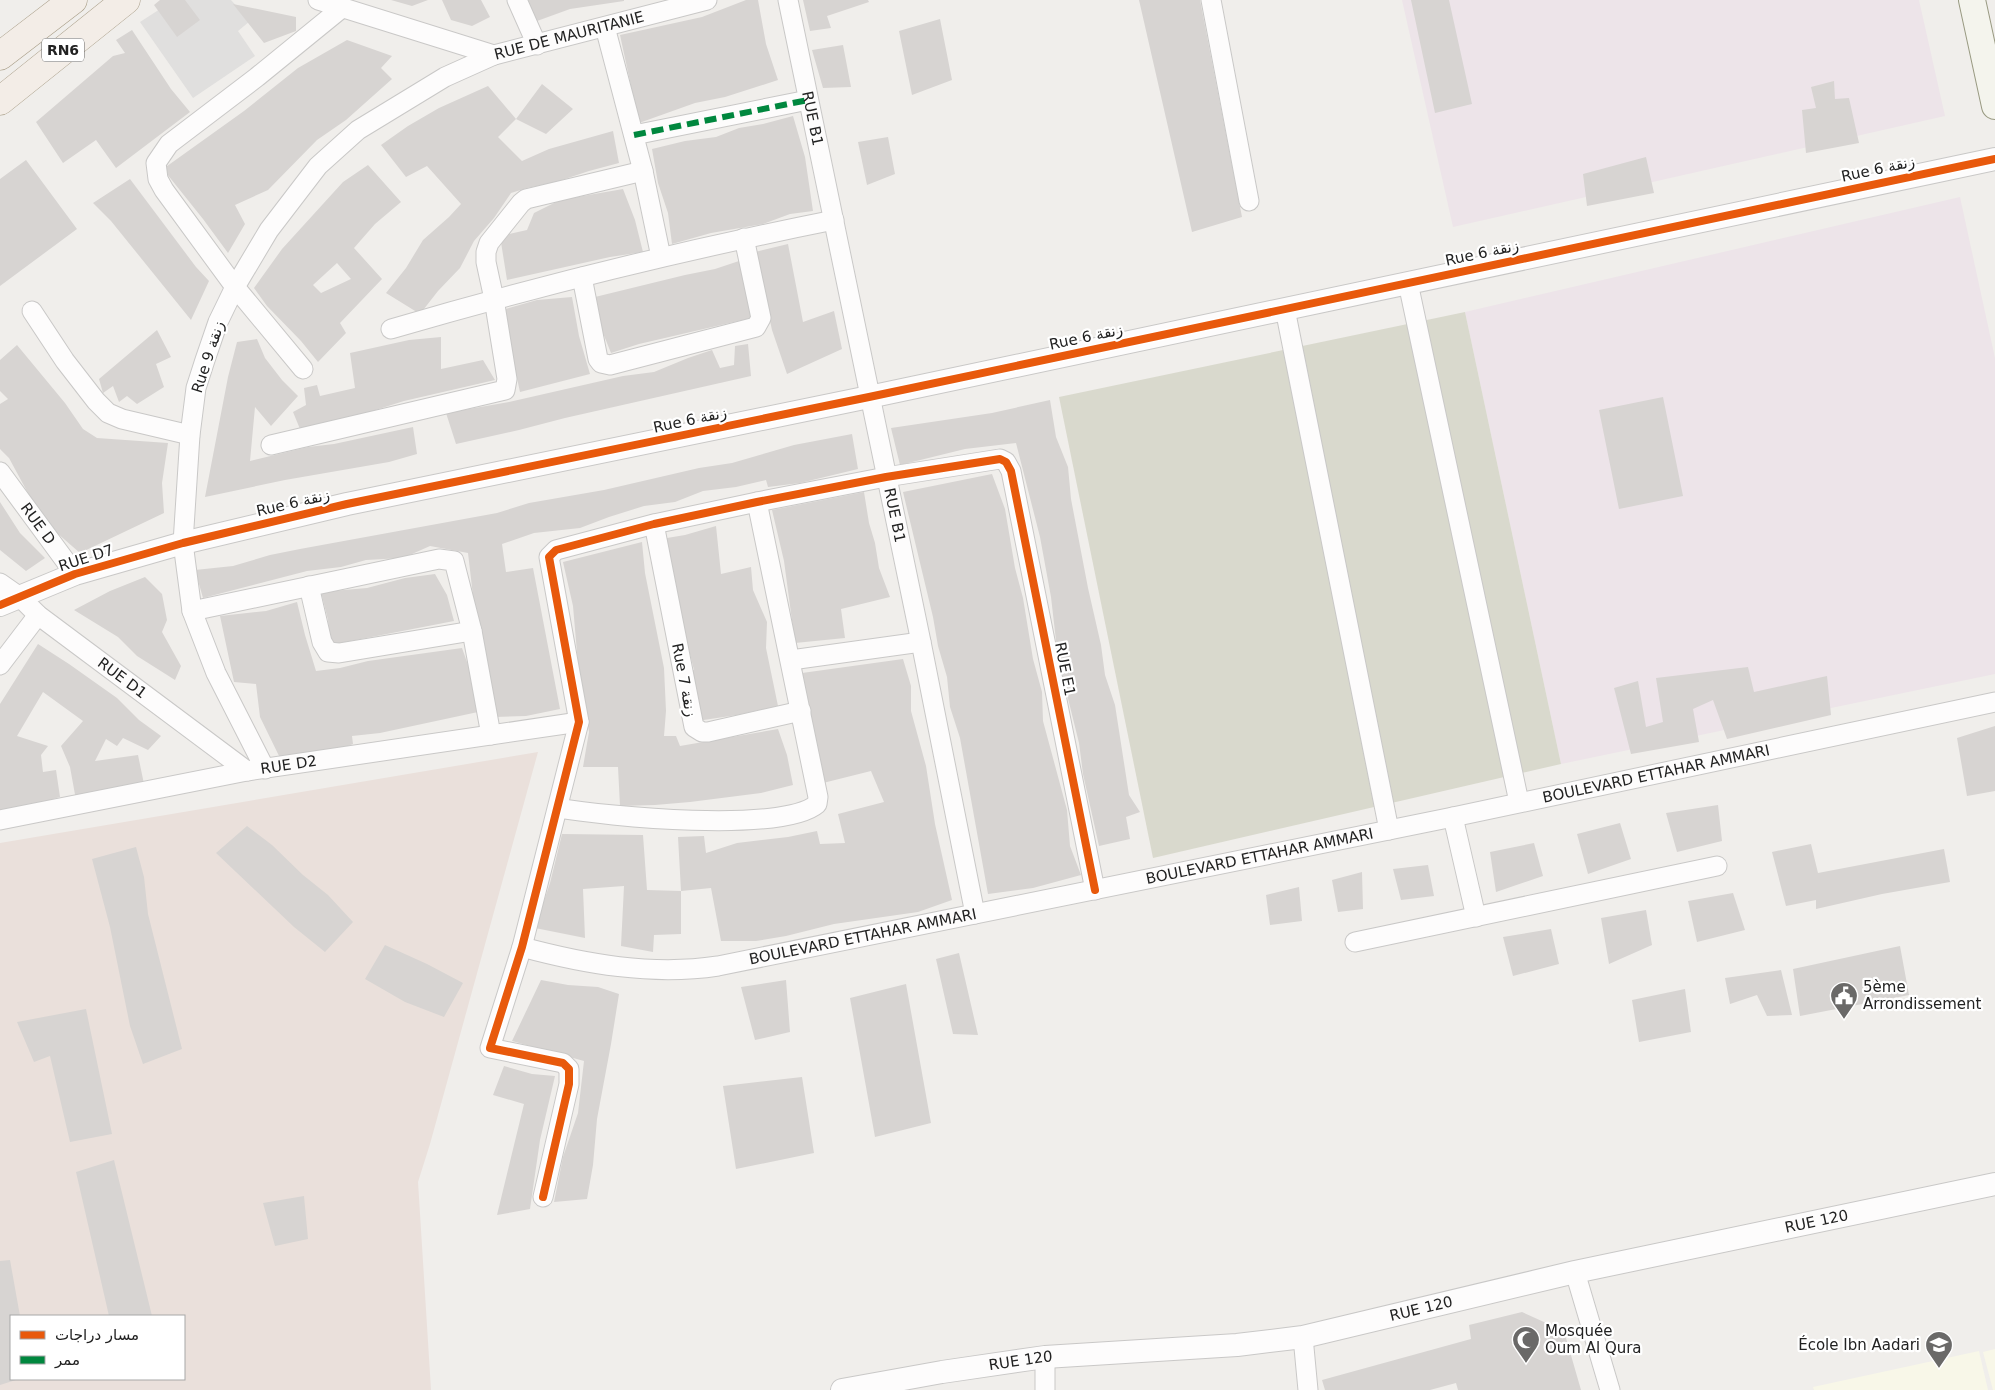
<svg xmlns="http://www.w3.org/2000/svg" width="1995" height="1390" viewBox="0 0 1995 1390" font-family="'DejaVu Sans',Cairo,sans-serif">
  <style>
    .industrial { fill: #ede4e9 }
    .education { fill: #f8f7e8 }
    .military { fill: #eae0db; fill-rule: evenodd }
    .construction { fill: #d9d9cd }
    .parking { fill: #e0dfde }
    .building { fill: #d7d4d2; fill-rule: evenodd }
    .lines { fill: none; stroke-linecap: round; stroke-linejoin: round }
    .minor-casing { stroke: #c9c8c7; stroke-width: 21 }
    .tertiary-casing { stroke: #c9c8c7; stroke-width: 24 }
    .secondary-casing { stroke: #999a82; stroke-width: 28 }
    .primary-casing { stroke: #a79c86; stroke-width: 29 }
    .minor { stroke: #fdfcfc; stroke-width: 19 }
    .tertiary { stroke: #fdfcfc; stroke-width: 22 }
    .secondary { stroke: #f4f4ed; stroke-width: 26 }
    .primary { stroke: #f3ede7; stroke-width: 28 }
    .quiet { stroke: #00873e; stroke-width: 6; stroke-dasharray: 12 6; stroke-linecap: butt }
    .cycleway-casing { stroke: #fff; stroke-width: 11 }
    .cycleway { stroke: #e8590c; stroke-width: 8 }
    .labels { text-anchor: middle; stroke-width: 4.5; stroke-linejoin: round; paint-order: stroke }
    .shield { fill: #fff; stroke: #646464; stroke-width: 1 }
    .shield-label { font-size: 14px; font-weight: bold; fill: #222 }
    .street-label { font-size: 15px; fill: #222; stroke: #fff }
    .poi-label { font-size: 15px; fill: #222; stroke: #fff; text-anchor: start }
  </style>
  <rect width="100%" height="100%" fill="#f0eeeb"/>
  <path class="industrial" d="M1402,0H1919L1945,116L1453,227Z
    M1960,197L1995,358V674L1561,764L1465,312Z"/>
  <path class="education" d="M1995,1349V1390H1993L1983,1352Z
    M1979,1351L1988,1390H1814L1813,1387Z"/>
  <path class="military" d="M538,752L430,1144L418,1182L431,1390H0V843ZM11,1316H184V1379H11Z"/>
  <path class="construction" d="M1465,312L1561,764L1153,858L1059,397Z"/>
  <path class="parking" d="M174,0H231L250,21L238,31L255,56L193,98L140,22Z"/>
  <path class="building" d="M160,0H185L200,20L177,37L154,5Z
    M391,0H428L412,6Z
    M442,0H481L490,17L472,26L451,20Z
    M526,0H624V1L570,9L537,21Z
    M746,0H758L766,44L778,80L725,97L695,103L639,123L620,35L702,17Z
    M803,0H868L869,2L827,16L831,28L810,31Z
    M1139,0H1200L1242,217L1192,232Z
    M1411,0H1449L1472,104L1435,113Z
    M233,4L296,17V31L264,43Z
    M940,19L952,80L912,95L899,31Z
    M132,30L171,89L190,112L116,168L96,140L63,163L36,122L113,56L125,53L116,40Z
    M347,40L392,56L381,68L392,79L346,120L317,140L268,190L235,205L245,224L228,253L203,219L163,169L244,111L298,68Z
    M843,45L851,87L823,88L812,50Z
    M1834,81L1835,99L1849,98L1859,143L1806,153L1802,110L1816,108L1811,87Z
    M542,84L573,109L546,134L516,119Z
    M488,86L516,119L498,137L522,161L549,149L613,131L619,163L589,171L556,182L527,188L511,193L494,218L474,241L460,268L438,291L420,314L386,293L406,268L423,240L449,217L461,204L427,166L406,177L381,145L408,126L439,108Z
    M793,116L805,157L813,211L790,214L763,224L711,233L672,244L668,213L658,183L652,149L685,141L716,137L739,128L763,124Z
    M888,137L895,174L867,185L858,142Z
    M1646,157L1654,193L1587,206L1583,174Z
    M26,160L77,229L0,286V179Z
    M368,165L401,202L375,224L354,248L382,279L340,323L346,333L318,362L301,341L267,306L254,288L282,249L343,182ZM337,263L351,279L321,293L313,285Z
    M130,179L196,267L209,281L191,320L111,221L93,203Z
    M623,189L635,220L643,252L610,257L507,280L500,236L527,230L534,213L560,200Z
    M788,244L803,322L834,311L842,349L787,374L772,330L755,252Z
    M739,261L747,288L751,318L639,344L611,353L599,323L595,297L685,275L715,269Z
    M572,297L579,336L590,374L520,392L502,310L537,300Z
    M157,330L171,357L156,364L164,387L137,404L127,396L119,402L113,386L103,393L99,379Z
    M441,337V369L483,360L495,380L404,401L363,414L300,429L293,412L306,405L304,388L317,385L320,396L355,388L350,353L409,340Z
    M257,339L265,358L282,380L298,396L271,426L255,407L250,461L308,447L334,444L413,427L417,454L389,462L285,480L205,497L228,377L237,342Z
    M748,344L751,376L565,418L519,430L456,444L446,413L509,402L623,376L654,372L688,358L712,350L720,368L734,365L735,346Z
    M17,345L65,403L83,429L97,438L168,443L162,483L164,513L80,553L57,533L36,508L9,458L0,449V404L8,399L0,391V360Z
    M1663,397L1683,496L1619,509L1599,410Z
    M1050,400L1056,437L1068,467L1071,499L1088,588L1101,645L1105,675L1115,705L1129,795L1140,812L1126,817L1130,839L1099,846L1083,774L1079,743L1058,658L1051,597L1040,537L1016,443L965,449L900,465L891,428L992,413Z
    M852,434L858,469L800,483L768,487L766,480L736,487L703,491L675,502L644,506L609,517L580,528L534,533L502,544L506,572L533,568L560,709L526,716L495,717L484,647L475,613L468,553L430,546L403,558L366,560L341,567L307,571L203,598L195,570L233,566L270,555L300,549L497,513L529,503L604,490L699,468L732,463L794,445Z
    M992,474L1005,509L1015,568L1023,598L1033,659L1042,692L1043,721L1067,810L1070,846L1081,875L1033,888L988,894L960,738L950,707L947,677L938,646L933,617L903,492Z
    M864,492L869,523L875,543L879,568L890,597L841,609L845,638L795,643L784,561L772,510Z
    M0,502L20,533L45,558L26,571L0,550Z
    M716,526L721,574L751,567L753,590L767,622L766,648L778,706L737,715L697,721L688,671L694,670L661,539L685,535Z
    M642,542L645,573L664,668L666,711L664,736H676L680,746L778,729L787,755L793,785L761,793L690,802L655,805L620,806L618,767H583L589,732L578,664L573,606L563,562Z
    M435,574L447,595L454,621L330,645L328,620L321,592L367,588L405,578Z
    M145,577L162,594L167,620L162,632L181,666L175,680L137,656L118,637L74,610L110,591Z
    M297,602L305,635L316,671L340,668L368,661L462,648L473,679L478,712L380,733L352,736L353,744L328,754L281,760L260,717L256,684L234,682L220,616L266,611Z
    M38,644L69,664L117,698L139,720L161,736L148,750L123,738L117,746L106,739L95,761L138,755L144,784L76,800L70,767L61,746L83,721L43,692L17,736L48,746L41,755L43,772L56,770L60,797L29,806L0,810V704Z
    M903,659L911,686V711L926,766L935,824L952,900L918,912L834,924L786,936L756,941H721L711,888L681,891L678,837L704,836L706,853L737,843L788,837L817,831L820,844L845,843L838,814L884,802L871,771L823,783L802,673Z
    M1748,667L1754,692L1827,676L1831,715L1727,739L1713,700L1693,709L1699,742L1631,754L1614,688L1638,681L1646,727L1663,722L1656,678Z
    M1995,726V791L1967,796L1957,738Z
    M1718,805L1722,841L1677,852L1666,813Z
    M1620,823L1631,859L1588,874L1577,834Z
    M247,826L272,845L303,875L328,895L353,922L325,952L294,927L216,853Z
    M562,834L643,835L647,890L681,891V934L654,935L653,952L621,946L624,886L583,889L585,938L535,928L550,883Z
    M1534,843L1543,876L1496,892L1490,852Z
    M1811,844L1818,873L1944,849L1950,882L1882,894L1816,909V900L1786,906L1772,852Z
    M136,847L144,877L148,914L182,1049L143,1064L130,1026L110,927L92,859Z
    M1428,865L1434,896L1401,900L1393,869Z
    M1362,872L1363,909L1338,912L1332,880Z
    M1299,887L1302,921L1270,925L1266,895Z
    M1733,893L1745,930L1697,942L1688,901Z
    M1646,910L1652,945L1609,964L1601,918Z
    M1551,929L1559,964L1513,976L1503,937Z
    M385,945L427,964L463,983L444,1017L405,1002L365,979Z
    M1900,946L1909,995L1800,1016L1793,969Z
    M959,953L978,1035L953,1034L936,959Z
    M1781,970L1792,1015L1767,1016L1757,995L1730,1004L1725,978Z
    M541,980L568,985L598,987L619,994L611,1044L597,1119L593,1165L587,1199L554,1202L563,1157L578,1113L584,1061L512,1041Z
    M786,980L790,1032L755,1040L741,987Z
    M906,984L931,1123L875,1137L850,998Z
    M1685,989L1691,1032L1639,1042L1632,1000Z
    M86,1009L112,1134L70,1142L50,1056L34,1062L17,1022Z
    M504,1066L532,1074L555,1076L540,1140L530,1209L497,1215L524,1104L493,1095Z
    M802,1077L814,1153L736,1169L723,1086Z
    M114,1160L152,1316H109L76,1172Z
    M304,1196L308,1239L275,1246L263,1203Z
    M10,1260L20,1316H11V1379H19L0,1385V1261Z
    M1522,1312L1564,1331L1581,1390H1458L1456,1383L1430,1390H1325L1322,1380L1471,1339L1469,1325Z"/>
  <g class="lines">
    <defs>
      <g id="minor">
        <path id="s1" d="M318,0L494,55L707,0"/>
        <path d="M517,0L537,45"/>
        <path id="s2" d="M788,0L921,642L975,914"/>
        <path d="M1211,0L1249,201"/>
        <path d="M605,27L643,171L661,257"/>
        <path d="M634,135L808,100"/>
        <path d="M582,277L598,359L601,363L610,365L756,327L761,318L744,238"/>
        <path d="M1408,283L1519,802"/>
        <path d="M1285,309L1389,830"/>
        <path d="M32,311L65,361L96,401L108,413L122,419L190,435"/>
        <path d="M391,329C537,286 684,250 834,220"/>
        <path d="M303,369L235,287L164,190L158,179L156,163L169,144L257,77L343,7"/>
        <path d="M271,445L505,390L507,379L494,299L486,262V252L489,243L521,203L526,199L643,171"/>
        <path id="s3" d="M0,472L75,574"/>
        <path d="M654,524L694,727L702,732H708L801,711"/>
        <path id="s4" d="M0,583L20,597L38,615L247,771"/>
        <path d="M309,586L322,642L328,652L339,653L472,631"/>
        <path d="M192,611L439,559L454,561L472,631L491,735"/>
        <path d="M791,660L921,642"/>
        <path d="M0,665L38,615"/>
        <path d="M265,769L216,673L192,611L183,543L190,435L196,388L205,360L218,322L235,287L269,230L318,166L358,130L445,77L494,55"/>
        <path d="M558,808C605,816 782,834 817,804L818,797L757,502"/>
        <path d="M1453,817L1476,917"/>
        <path id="s5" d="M0,820L247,771L579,722"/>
        <path d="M1355,942L1717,866"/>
        <path id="s6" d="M522,947C585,964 652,976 718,966L1453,817L1995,702"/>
        <path d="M543,1197L569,1084V1069L563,1063L490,1048L522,947L579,722L549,557L556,550L654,524L757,502L886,477L1000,459L1006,462L1011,471L1095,890"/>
        <path d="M1575,1272L1610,1390"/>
        <path d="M1303,1337L1308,1390"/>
        <path d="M1045,1390V1357"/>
      </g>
      <g id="tertiary">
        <path d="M0,605L75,574L183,543L347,504L869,397L1995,159"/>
        <path id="s7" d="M842,1390L942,1372L1045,1357L1237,1345L1303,1337L1575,1272L1995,1184"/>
      </g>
      <path id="secondary" d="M1972,0L1995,106"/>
      <path id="primary" d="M0,56L73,0
        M0,101L126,0"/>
    </defs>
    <use href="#minor" class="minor-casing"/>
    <use href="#tertiary" class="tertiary-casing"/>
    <use href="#secondary" class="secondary-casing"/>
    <use href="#primary" class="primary-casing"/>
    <use href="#minor" class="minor"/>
    <use href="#tertiary" class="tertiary"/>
    <use href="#secondary" class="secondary"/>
    <use href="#primary" class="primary"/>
    <path class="quiet" d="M634,135L808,100"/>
    <defs>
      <path id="cycleway" d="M0,605L75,574L183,543L347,504L869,397L1995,159
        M543,1197L569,1084V1069L563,1063L490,1048L522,947L579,722L549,557L556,550L654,524L757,502L886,477L1000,459L1006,462L1011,471L1095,890"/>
    </defs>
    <use href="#cycleway" class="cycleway-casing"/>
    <use href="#cycleway" class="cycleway"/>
  </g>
  <defs>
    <symbol id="civic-pin" viewBox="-11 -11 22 30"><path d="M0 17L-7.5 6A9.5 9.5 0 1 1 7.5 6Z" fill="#6a6968" stroke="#fff"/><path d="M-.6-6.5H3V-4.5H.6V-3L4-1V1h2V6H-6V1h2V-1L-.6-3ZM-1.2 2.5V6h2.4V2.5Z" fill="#fff"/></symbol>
    <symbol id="mosque-pin" viewBox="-11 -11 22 30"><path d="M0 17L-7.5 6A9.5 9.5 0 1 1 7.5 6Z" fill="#6a6968" stroke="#fff"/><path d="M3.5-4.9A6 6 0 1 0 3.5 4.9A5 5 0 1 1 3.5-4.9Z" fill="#fff"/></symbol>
    <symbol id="school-pin" viewBox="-11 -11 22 30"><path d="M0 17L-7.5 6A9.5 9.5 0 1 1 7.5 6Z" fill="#6a6968" stroke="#fff"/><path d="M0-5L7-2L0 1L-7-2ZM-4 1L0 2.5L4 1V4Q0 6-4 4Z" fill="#fff"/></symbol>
  </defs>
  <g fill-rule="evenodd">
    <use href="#civic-pin" x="1828" y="980" width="32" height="43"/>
    <use href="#mosque-pin" x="1510" y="1324" width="32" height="43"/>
    <use href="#school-pin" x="1923" y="1329" width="32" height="43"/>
  </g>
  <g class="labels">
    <rect class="shield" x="42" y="38.5" width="42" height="23" rx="4"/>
    <g class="shield-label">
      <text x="63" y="55">RN6</text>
    </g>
    <g class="street-label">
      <text dy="5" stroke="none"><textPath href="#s1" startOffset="262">RUE DE MAURITANIE</textPath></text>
      <text dy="5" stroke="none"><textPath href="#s2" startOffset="121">RUE B1</textPath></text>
      <text transform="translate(1878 169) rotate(-12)" y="5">Rue 6 زنقة</text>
      <text transform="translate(1482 253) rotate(-12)" y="5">Rue 6 زنقة</text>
      <text transform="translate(1086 337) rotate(-12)" y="5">Rue 6 زنقة</text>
      <text transform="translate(208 357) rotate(-72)" y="5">Rue 9 زنقة</text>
      <text transform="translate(690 420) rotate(-12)" y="5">Rue 6 زنقة</text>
      <text transform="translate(293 503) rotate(-13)" y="5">Rue 6 زنقة</text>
      <text dy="5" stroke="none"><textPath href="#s2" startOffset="526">RUE B1</textPath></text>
      <text dy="5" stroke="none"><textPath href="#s3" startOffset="64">RUE D</textPath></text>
      <text transform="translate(86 558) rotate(-18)" y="5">RUE D7</text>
      <text transform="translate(1065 669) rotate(79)" y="5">RUE E1</text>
      <text dy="5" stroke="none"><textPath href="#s4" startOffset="155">RUE D1</textPath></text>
      <text transform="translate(684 680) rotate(79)" y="5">Rue 7 زنقة</text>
      <text dy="5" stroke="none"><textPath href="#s5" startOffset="294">RUE D2</textPath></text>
      <text dy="5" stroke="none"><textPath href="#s6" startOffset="1156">BOULEVARD ETTAHAR AMMARI</textPath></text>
      <text dy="5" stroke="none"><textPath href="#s6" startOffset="751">BOULEVARD ETTAHAR AMMARI</textPath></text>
      <text dy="5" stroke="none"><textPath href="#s6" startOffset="346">BOULEVARD ETTAHAR AMMARI</textPath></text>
      <text dy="5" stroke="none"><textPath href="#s7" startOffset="991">RUE 120</textPath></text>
      <text dy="5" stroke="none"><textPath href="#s7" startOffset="586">RUE 120</textPath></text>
      <text dy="5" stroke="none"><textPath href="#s7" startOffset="181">RUE 120</textPath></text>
    </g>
    <g class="poi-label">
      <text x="1863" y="992">5ème<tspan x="1863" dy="17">Arrondissement</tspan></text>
      <text x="1545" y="1336">Mosquée<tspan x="1545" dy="17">Oum Al Qura</tspan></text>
      <text x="1920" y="1350" text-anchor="end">École Ibn Aadari</text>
    </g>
  </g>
  <rect x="10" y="1315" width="175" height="65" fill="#ffffff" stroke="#a7a7a7"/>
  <rect x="20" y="1331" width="25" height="8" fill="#e8590c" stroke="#a7a7a7"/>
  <text x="55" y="1340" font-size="15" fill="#222222">مسار دراجات</text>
  <rect x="20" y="1356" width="25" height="8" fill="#00873e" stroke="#a7a7a7"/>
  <text x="55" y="1365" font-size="15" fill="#222222">ممر</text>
</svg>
